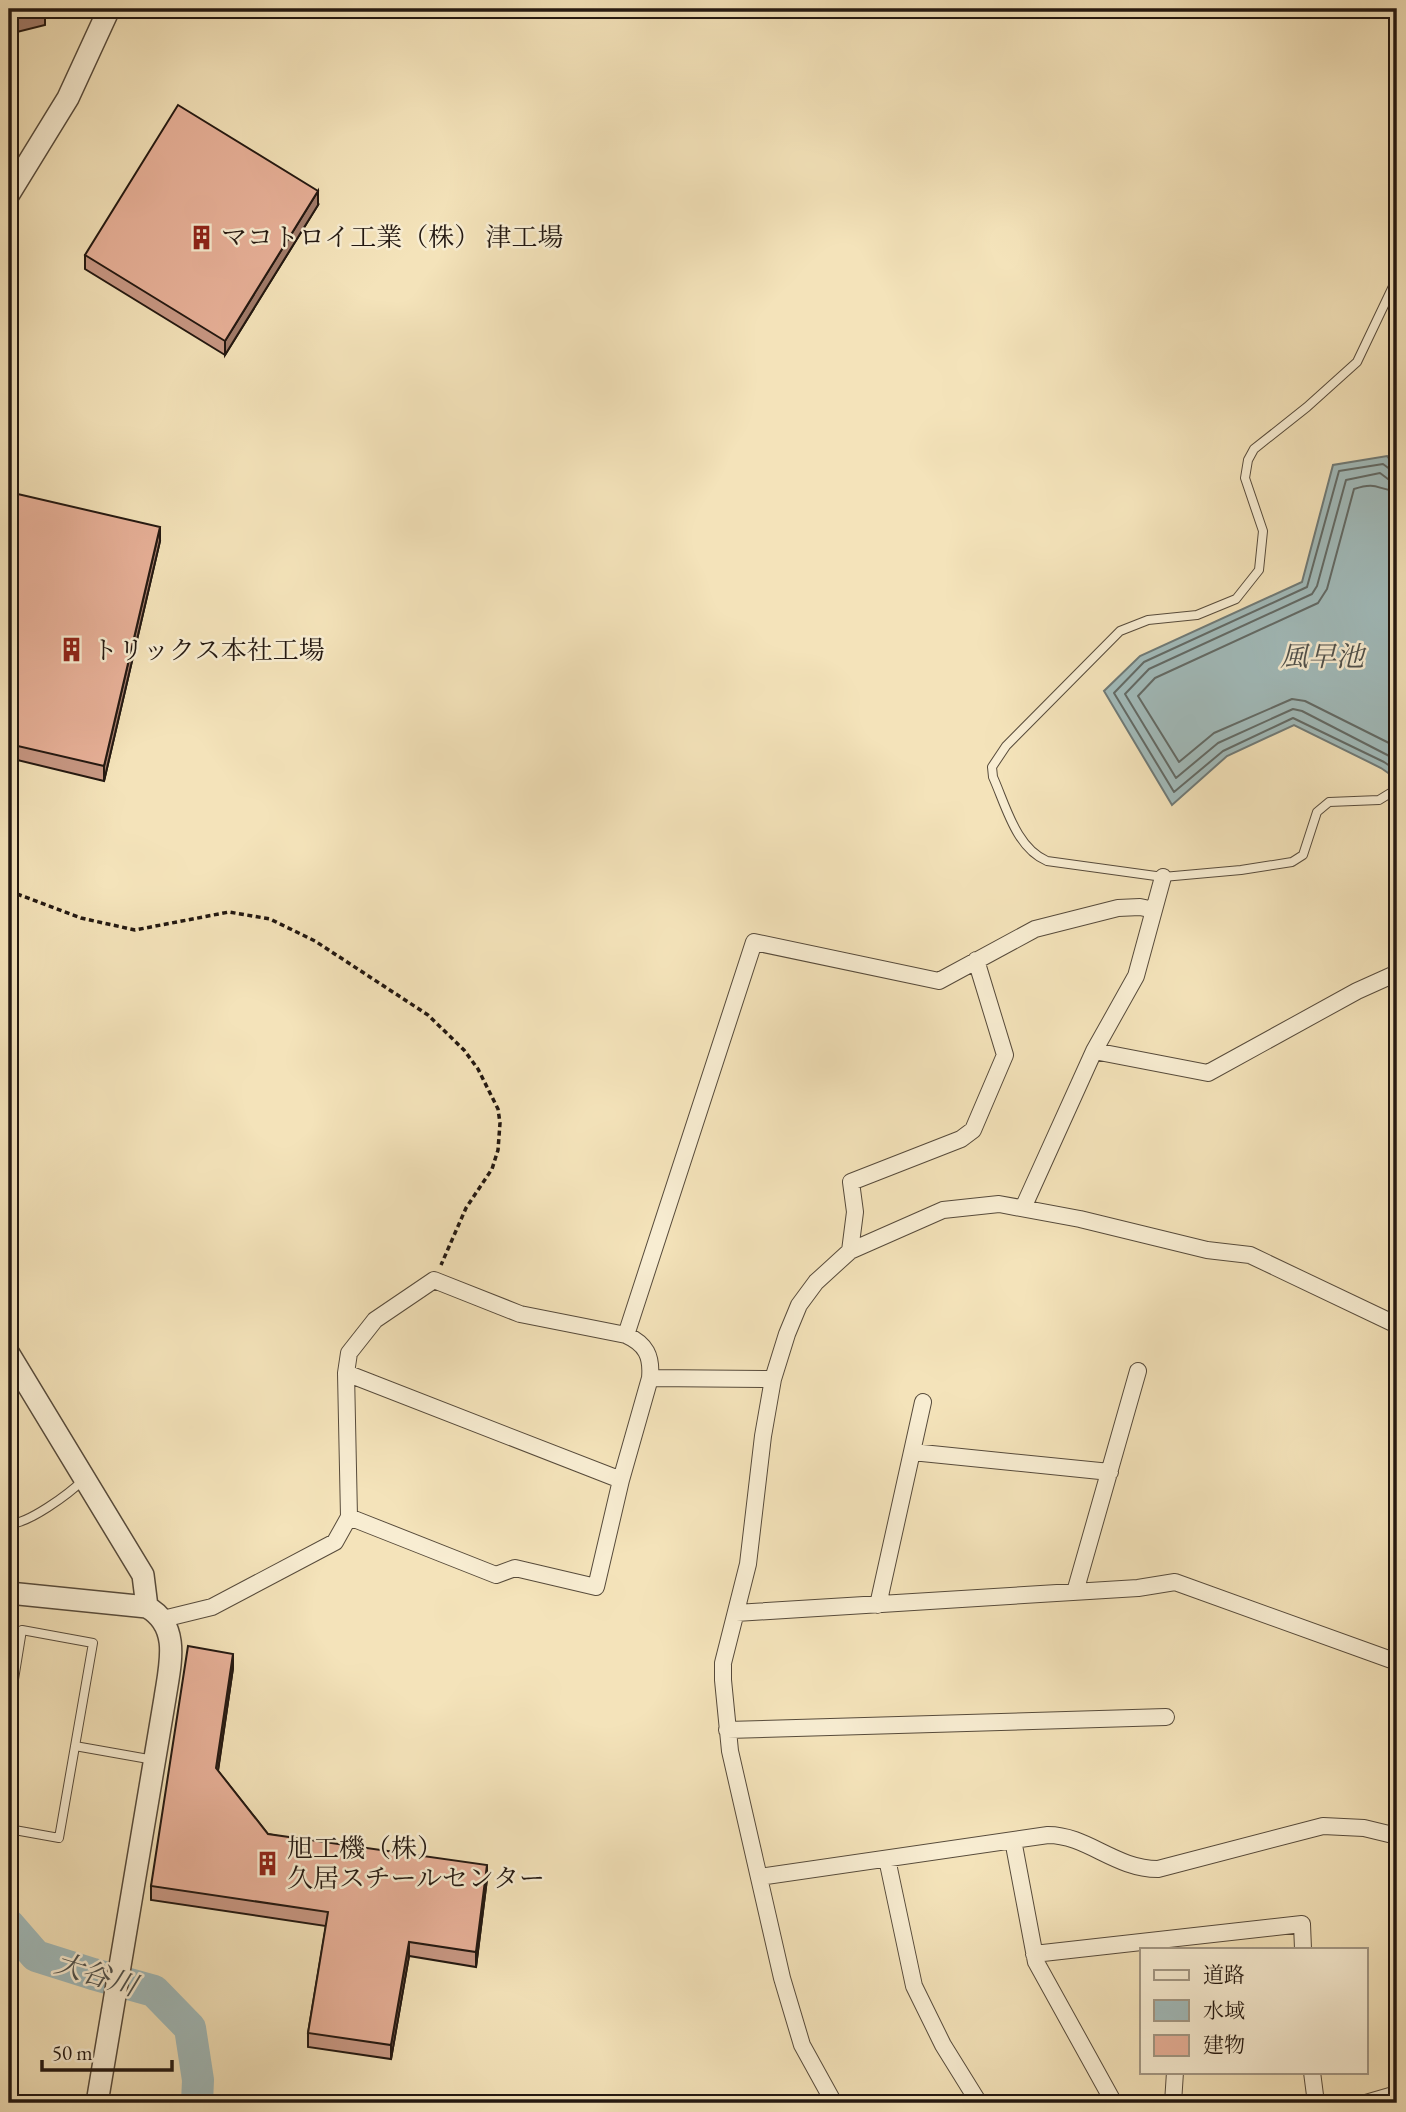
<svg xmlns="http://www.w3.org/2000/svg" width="1406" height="2112" viewBox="0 0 1406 2112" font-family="'EB Garamond','Noto Serif JP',serif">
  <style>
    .water { fill: #a1bbbb; stroke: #6f7a77; stroke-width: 2 }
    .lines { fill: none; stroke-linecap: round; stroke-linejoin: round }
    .shore { stroke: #626a66; stroke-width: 2 }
    .river { stroke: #a1bbbb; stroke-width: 32 }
    .service-casing { stroke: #574b3b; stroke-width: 10 }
    .minor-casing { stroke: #574b3b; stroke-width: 18 }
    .tertiary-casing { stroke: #574b3b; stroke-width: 24 }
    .path { stroke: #231811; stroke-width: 3.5; stroke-dasharray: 5 3.5; stroke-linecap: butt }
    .service { stroke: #f8edd2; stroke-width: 8 }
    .minor { stroke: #f8edd2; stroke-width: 16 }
    .tertiary { stroke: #f8edd2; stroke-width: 21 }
    .wall { fill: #c89884; stroke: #231811; stroke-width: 2 }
    .shaded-wall { fill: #a27c6b; stroke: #231811; stroke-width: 2 }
    .building { fill: #e8b199; stroke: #231811; stroke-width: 2 }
    .labels { text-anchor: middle; stroke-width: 5; stroke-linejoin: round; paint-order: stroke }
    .poi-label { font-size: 26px; fill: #231811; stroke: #f8edd2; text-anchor: start }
    .water-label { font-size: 28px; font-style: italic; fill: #4f514c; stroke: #f8edd2 }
  </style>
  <rect width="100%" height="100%" fill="#f4e3ba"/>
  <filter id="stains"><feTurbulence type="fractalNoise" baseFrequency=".00286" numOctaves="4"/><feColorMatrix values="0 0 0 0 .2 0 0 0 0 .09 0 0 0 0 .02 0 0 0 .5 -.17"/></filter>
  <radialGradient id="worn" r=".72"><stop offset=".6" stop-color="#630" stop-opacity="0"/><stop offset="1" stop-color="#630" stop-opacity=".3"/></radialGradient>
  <path class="water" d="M1387,456L1397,468V779L1381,768L1294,725L1227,756L1172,805L1104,691L1140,656L1302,582L1333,465Z"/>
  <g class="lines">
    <path class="shore" d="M1397,471L1391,470L1383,464L1339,471L1307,587L1144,662L1114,693L1174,792L1223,751L1293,718L1384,762L1397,771
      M1397,480L1388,479L1380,473L1346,480L1317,586L1312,594L1149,669L1125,694L1176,778L1218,743L1293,709L1302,711L1397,760
      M1397,491C1377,490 1378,481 1354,489L1327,589L1318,603L1155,678L1138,696L1179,762L1214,733L1292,699L1305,701L1397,747"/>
    <path class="river" d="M9,1925L36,1956L93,1974L154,1991L190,2028L198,2080L197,2103"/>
    <defs>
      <path id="service" d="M1397,278L1357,362L1307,407L1254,449L1248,460L1245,478L1263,531L1259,570L1236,599L1197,615L1148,620L1120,631L1006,746L992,767L993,777C1006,806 1016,848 1047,861L1163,877L1241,870L1292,862L1303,855L1317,812L1329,802L1379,800L1397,789
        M9,1524C28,1524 69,1494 83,1480
        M9,1710L22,1630L93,1643L59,1838L9,1829
        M75,1746L154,1760"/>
      <path id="minor" d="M1094,1051L1208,1073L1357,991L1397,973
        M1023,1208L1094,1051L1136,976L1163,877
        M850,1251L855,1212L851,1182L961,1139L973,1130L1005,1055L976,960
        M434,1280L520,1314L626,1335C646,1344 652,1356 650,1378L621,1480L596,1587L515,1568L496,1575L349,1517L346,1373L349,1353L375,1320Z
        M626,1335L754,942L939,981L1035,929L1118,908L1140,907L1154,910
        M346,1373L621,1480
        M650,1378L773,1379
        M912,1452L1110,1472
        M1075,1592L1138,1371
        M878,1605L923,1402
        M736,1613L1138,1588L1175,1582L1397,1662
        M163,1619L212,1607L335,1542L349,1517
        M727,1730L1166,1717
        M1013,1840L1036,1962L1114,2103
        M887,1859L914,1986L943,2045L979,2103
        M760,1877L1048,1835C1087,1835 1115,1869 1158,1869L1323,1826L1364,1828L1397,1836
        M1034,1954L1302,1924L1303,1949
        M1312,2072L1316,2103
        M834,2103L802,2045L782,1978L730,1751L723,1680V1663L748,1564L763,1436L773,1379L787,1334L799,1305L816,1282L850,1251L943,1210L999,1204L1080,1219L1207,1250L1250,1255L1397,1325
        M1173,2103L1175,2072
        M1366,2103L1397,2094"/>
      <path id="tertiary" d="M9,194L68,98L109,9
        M9,1354L143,1575L147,1607
        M9,1593L147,1607C181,1626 170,1665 165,1698L97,2103"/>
    </defs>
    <use href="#service" class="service-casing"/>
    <use href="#minor" class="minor-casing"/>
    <use href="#tertiary" class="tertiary-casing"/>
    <path class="path" d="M9,891L81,918L135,930L229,912L270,919L315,941L428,1015L464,1050L478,1069L498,1109L500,1123L498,1150L492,1169L466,1208L441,1265"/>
    <use href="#service" class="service"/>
    <use href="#minor" class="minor"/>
    <use href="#tertiary" class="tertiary"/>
  </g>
  <path class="wall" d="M318,205L225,355L85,269V255Z
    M9,492L160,541L104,781L9,758Z
    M233,1668L218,1771L268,1834L487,1879L476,1967L409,1956L391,2059L308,2047V2033L326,1926L151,1900V1886Z"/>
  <path class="shaded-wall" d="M45,11V25L9,34V20Z
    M318,191V205L225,355V341Z
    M160,527V541L104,781V766Z
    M233,1654V1668L216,1783V1768Z
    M487,1865V1879L476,1967V1952Z
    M409,1942V1956L391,2059V2045Z"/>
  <path class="building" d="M9,9H45V11L9,20Z
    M178,105L318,191L225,341L85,255Z
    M9,492L160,527L104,766L9,744Z
    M188,1646L233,1654L216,1768L268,1834L487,1865L476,1952L409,1942L391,2045L308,2033L328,1912L151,1886Z"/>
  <defs>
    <symbol id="building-bare" viewBox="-9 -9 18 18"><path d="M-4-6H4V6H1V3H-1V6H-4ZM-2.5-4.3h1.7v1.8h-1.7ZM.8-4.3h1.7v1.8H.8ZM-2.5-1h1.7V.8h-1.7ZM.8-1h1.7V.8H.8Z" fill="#8f2418" stroke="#f8edd2" stroke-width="2.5" paint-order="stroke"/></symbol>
  </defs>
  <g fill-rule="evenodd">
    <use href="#building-bare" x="184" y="220" width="35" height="35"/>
    <use href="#building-bare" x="54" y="632" width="35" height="35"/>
    <use href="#building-bare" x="250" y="1846" width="35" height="35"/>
  </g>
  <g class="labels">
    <g class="poi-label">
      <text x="221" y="246">マコトロイ工業（株） 津工場</text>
      <text x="92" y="659">トリックス本社工場</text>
      <text x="287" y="1857">旭工機（株）<tspan x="287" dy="30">久居スチールセンター</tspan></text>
    </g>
    <g class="water-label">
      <text x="1322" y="666">風早池</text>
      <text transform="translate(96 1974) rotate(17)" y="10">大谷川</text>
    </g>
  </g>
  <rect width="1406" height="2112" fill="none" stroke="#f4e3ba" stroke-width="35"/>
  <rect x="10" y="10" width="1385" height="2091" fill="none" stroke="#231811" stroke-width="3.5"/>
  <rect x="18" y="18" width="1371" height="2077" fill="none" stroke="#231811" stroke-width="2"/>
  <rect x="1140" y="1948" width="228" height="126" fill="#f8edd2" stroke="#a39885" stroke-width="2"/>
  <rect x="1154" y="1970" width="35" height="10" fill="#f8edd2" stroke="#a39885" stroke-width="2"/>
  <text x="1203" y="1982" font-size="21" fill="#231811">道路</text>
  <rect x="1154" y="2000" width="35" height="21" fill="#a1bbbb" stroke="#a39885" stroke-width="2"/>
  <text x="1203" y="2018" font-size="21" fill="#231811">水域</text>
  <rect x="1154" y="2035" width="35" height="21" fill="#e8b199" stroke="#a39885" stroke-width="2"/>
  <text x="1203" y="2052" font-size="21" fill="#231811">建物</text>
  <path d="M42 2060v10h130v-10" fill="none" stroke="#231811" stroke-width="3.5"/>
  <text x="52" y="2060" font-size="21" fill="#231811" stroke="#f8edd2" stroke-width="5" paint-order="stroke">50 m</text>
  <rect width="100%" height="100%" filter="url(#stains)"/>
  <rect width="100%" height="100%" fill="url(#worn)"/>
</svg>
